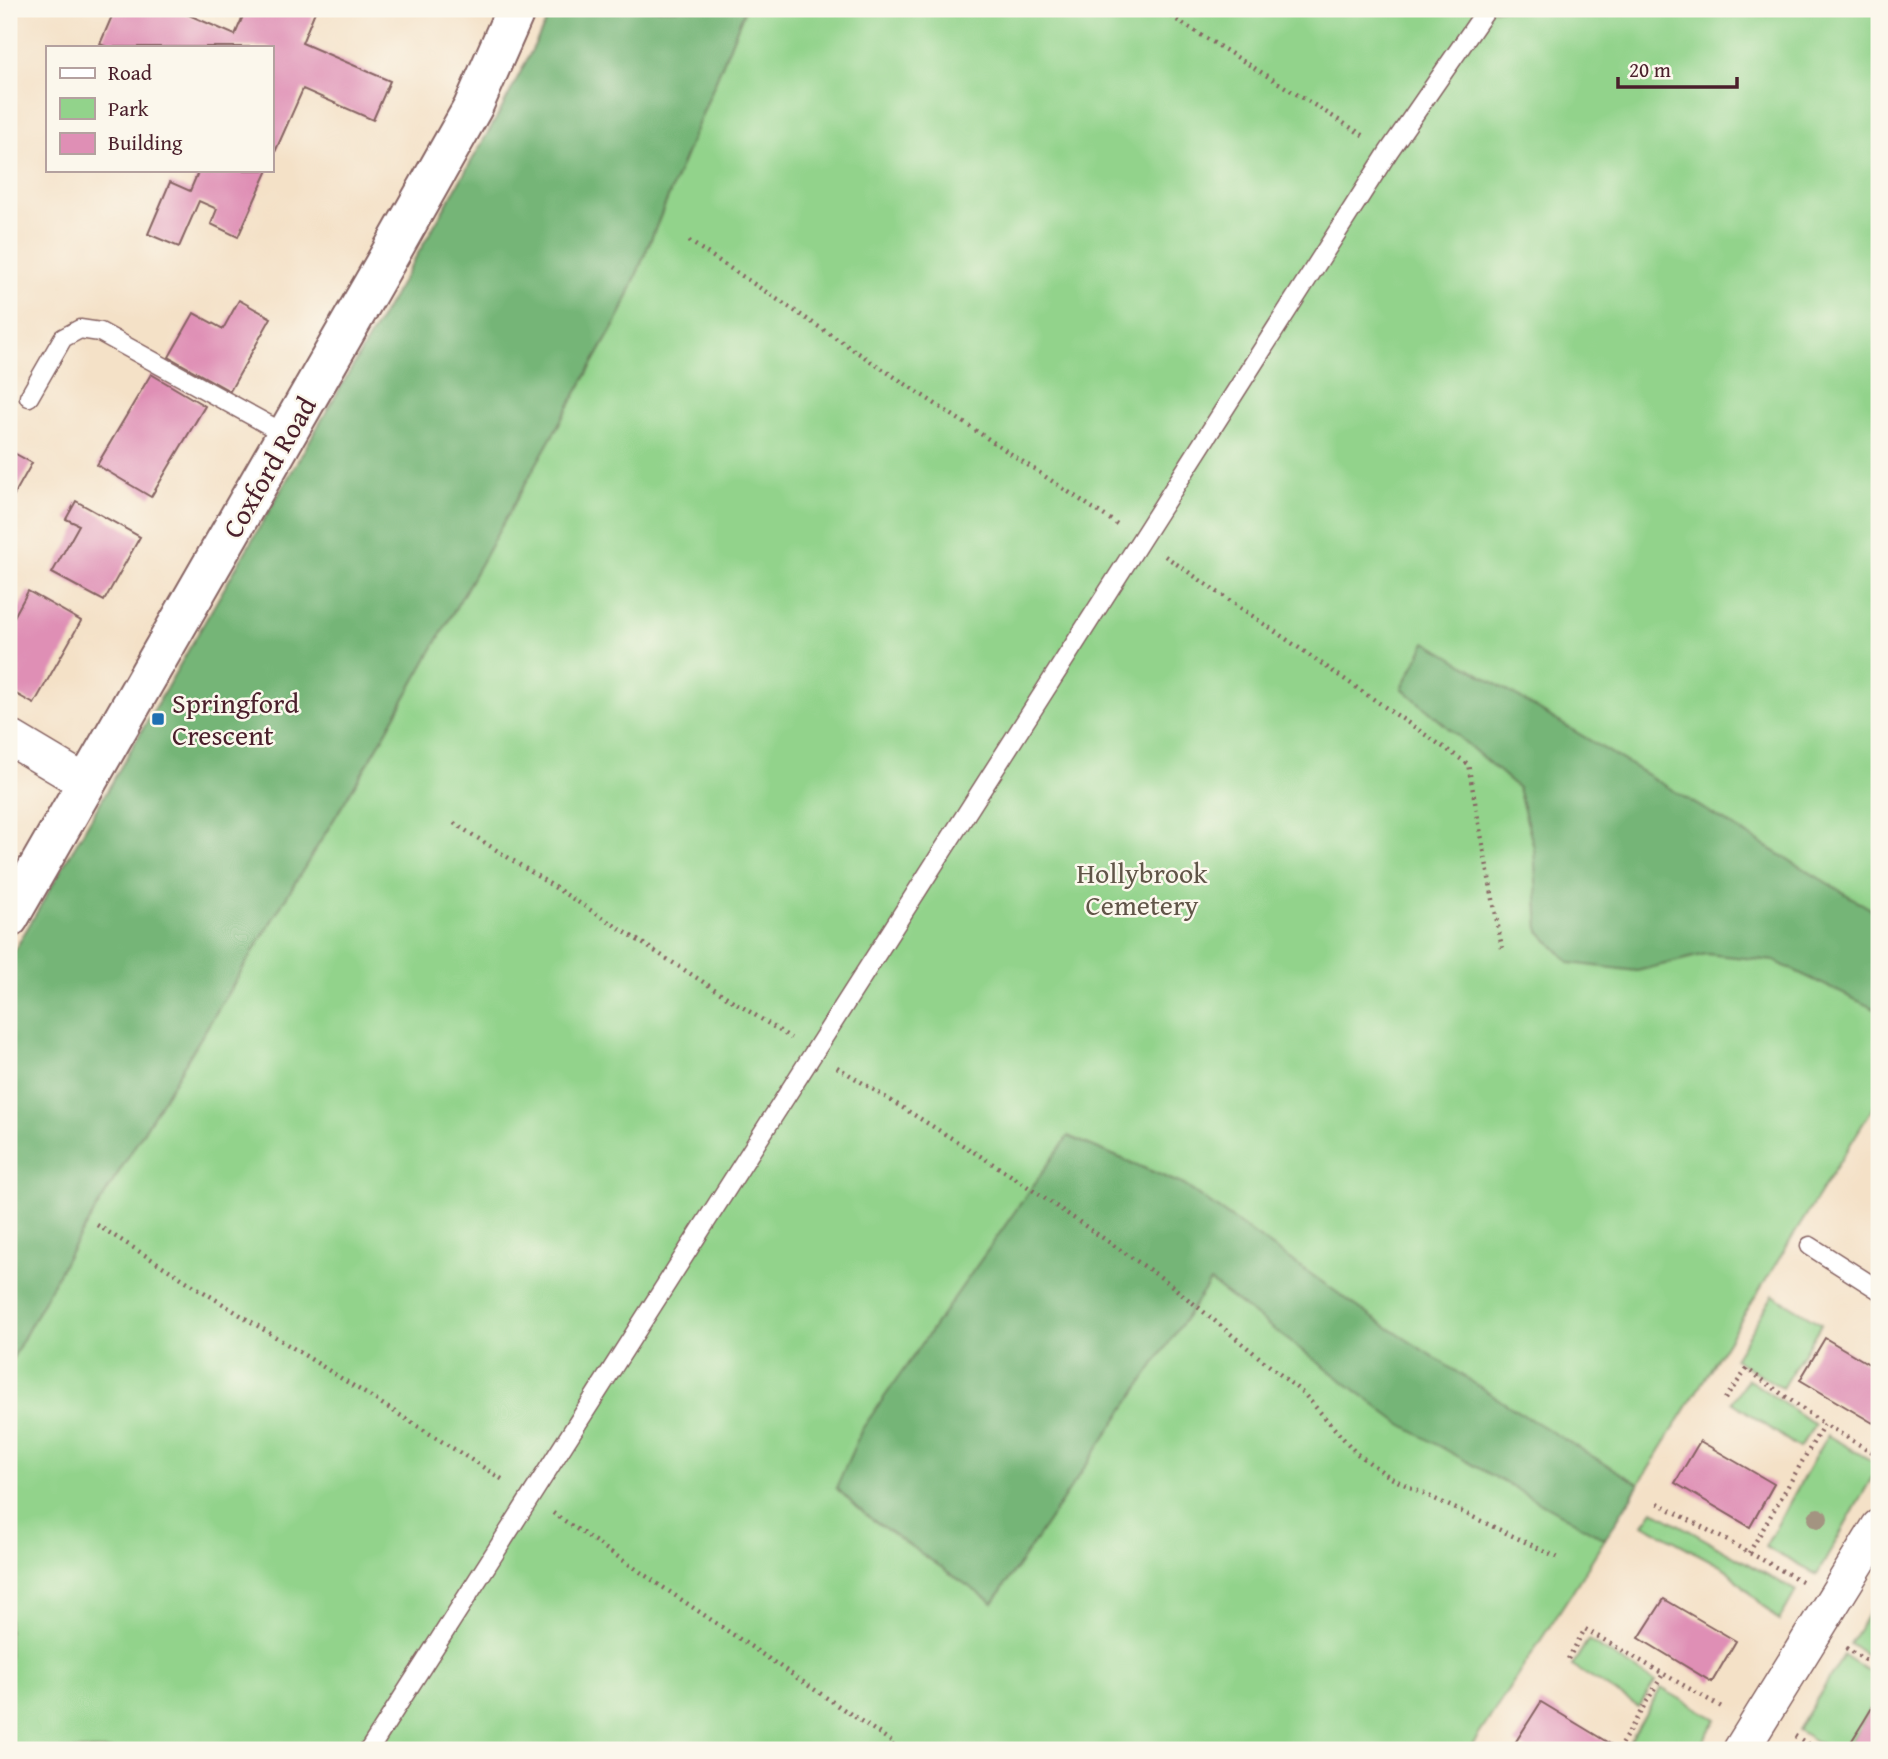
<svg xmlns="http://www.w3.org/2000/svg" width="1888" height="1759" viewBox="0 0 1888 1759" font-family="'Gentium Book Plus',serif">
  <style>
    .green { fill: #92d38b; stroke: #6e795b; stroke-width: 2 }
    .forest { fill: #75b577; stroke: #606a51; stroke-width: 2 }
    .building { fill: #df8fb5 }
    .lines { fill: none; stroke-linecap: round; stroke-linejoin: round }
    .lane-casing { stroke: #866362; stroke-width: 21 }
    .street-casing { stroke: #866362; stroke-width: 38 }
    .secondary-casing { stroke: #866362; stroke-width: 42 }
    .path { stroke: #866362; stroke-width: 4.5; stroke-dasharray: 2 5; stroke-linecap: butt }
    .lane { stroke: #fff; stroke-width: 18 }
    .street { stroke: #fff; stroke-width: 35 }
    .secondary { stroke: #fff; stroke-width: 38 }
    .tree { fill: #a39481 }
    .poi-dot { fill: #1f6fb2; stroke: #fbf7ec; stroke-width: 2.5 }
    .labels { text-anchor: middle; stroke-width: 5; stroke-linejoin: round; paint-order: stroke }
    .street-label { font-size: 28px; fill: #4a1f2b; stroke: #fbf7ec }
    .poi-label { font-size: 28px; fill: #4a1f2b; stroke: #fbf7ec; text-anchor: start }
    .park-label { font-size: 28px; fill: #605548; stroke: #fbf7ec }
  </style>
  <rect width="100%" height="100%" fill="#fbf7ec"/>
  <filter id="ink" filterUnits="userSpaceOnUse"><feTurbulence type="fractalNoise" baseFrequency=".0143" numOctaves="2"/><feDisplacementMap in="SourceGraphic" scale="14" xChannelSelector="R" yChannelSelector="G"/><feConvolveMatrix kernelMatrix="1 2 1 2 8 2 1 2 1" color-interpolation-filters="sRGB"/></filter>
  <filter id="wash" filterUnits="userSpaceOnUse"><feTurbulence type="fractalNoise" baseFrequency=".00686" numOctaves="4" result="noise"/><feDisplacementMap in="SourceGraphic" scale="28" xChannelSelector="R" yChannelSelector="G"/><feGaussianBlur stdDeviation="1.57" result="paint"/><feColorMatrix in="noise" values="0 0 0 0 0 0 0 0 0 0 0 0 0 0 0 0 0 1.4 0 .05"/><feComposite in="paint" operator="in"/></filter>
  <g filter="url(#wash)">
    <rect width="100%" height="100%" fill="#f4e1c7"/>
    <path class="green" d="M745,9H1879V1098L1572,1592L1469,1750H9V1365L67,1257L373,755L620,315Z
      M1773,1295L1821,1324L1782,1388L1734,1359Z
      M1748,1379L1815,1425L1799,1448L1732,1402Z
      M1827,1435L1879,1465L1817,1575L1765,1547Z
      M1653,1510L1796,1591L1779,1621L1726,1569L1643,1524Z
      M1879,1596V1663L1850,1644Z
      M1588,1640L1655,1682L1639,1707L1572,1666Z
      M1844,1655L1879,1678V1696L1846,1750H1831L1798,1730Z
      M1661,1688L1716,1719L1698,1750H1625Z"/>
    <path class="forest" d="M553,9H745L620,315L373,755L67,1257L9,1365V960L501,110Z
      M1426,642L1879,914V1011L1774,961L1706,954L1637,971L1570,963L1539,931L1534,848L1518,788L1402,688Z
      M1068,1136L1184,1185L1372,1317L1520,1413L1639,1484L1605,1539L1402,1425L1210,1282L993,1603L867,1516L836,1488L862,1429Z"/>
    <g id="blocks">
      <path class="building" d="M115,9H175L235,35L246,9H316L302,43L390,81L373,120L303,89L271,161V47H107L100,44Z
        M199,170H268L238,237L211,224L217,209L199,201L179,247L148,234L170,182L190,191Z
        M239,300L271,318L230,391L169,357L194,313L223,329Z
        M151,374L205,406L151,497L97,465Z
        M14,453L32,463L9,504V463Z
        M76,501L140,537L104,601L52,573L79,525L66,519Z
        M28,591L81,621L34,704L9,690V626Z
        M1825,1338L1879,1370V1414L1873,1423L1800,1380Z
        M1700,1441L1774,1484L1750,1527L1675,1483Z
        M1664,1599L1736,1641L1712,1682L1639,1638Z
        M1879,1696V1750H1846L1864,1721Z
        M1541,1702L1612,1745L1609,1750H1527L1515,1743Z"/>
    </g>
  </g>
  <g filter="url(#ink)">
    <use href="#blocks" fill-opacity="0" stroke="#866362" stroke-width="2"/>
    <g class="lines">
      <defs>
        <path id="lane" d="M29,397L63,338L80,329L100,332L287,435
          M1810,1246L1879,1290
          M369,1750L1389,151L1487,9"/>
        <path id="street" d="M9,737L86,783
          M1741,1750L1879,1527"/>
        <path id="secondary" d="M9,918L393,249L473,107L516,9"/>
      </defs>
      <use href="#lane" class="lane-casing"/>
      <use href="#street" class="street-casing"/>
      <use href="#secondary" class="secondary-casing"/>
      <path class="path" d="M1159,9L1366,137
        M689,241L1117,524
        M1165,556L1468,764L1502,948
        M454,823L791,1038
        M837,1067L1006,1172L1166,1281L1304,1394L1356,1453L1391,1478L1561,1559
        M97,1225L505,1481
        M1725,1399L1747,1369L1824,1424
        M1658,1503L1803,1582
        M553,1513L895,1744L891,1750
        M1749,1553L1824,1424L1879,1456
        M1846,1648L1879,1669
        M1568,1659L1585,1629L1725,1709
        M1795,1736L1818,1750
        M1618,1750L1663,1674"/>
      <use href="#lane" class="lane"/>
      <use href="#street" class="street"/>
      <use href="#secondary" class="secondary"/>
    </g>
    <circle class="tree" cx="1818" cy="1518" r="10"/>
  </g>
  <rect class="poi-dot" x="151" y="712" width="14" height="14" rx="3.5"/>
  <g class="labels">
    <g class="street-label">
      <text transform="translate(269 467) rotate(-60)" y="10">Coxford Road</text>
    </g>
    <g class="poi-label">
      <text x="172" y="713">Springford<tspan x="172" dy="32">Crescent</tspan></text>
    </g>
    <g class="park-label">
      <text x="1142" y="883">Hollybrook<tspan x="1142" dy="32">Cemetery</tspan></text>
    </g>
  </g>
  <rect width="1888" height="1759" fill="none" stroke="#fbf7ec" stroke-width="35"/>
  <rect x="46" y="46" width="228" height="126" fill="#fbf7ec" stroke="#b4a19f" stroke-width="2"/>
  <rect x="60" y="68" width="35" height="10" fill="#ffffff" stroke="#b4a19f" stroke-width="2"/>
  <text x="108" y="80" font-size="21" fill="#4a1f2b">Road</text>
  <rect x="60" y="98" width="35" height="21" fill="#92d38b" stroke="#b4a19f" stroke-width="2"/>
  <text x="108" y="116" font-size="21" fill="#4a1f2b">Park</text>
  <rect x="60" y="133" width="35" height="21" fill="#df8fb5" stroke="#b4a19f" stroke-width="2"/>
  <text x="108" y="150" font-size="21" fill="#4a1f2b">Building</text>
  <path d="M1618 77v10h119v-10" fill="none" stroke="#4a1f2b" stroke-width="3.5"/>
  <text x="1629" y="77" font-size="21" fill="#4a1f2b" stroke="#fbf7ec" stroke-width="5" paint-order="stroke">20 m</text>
</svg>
